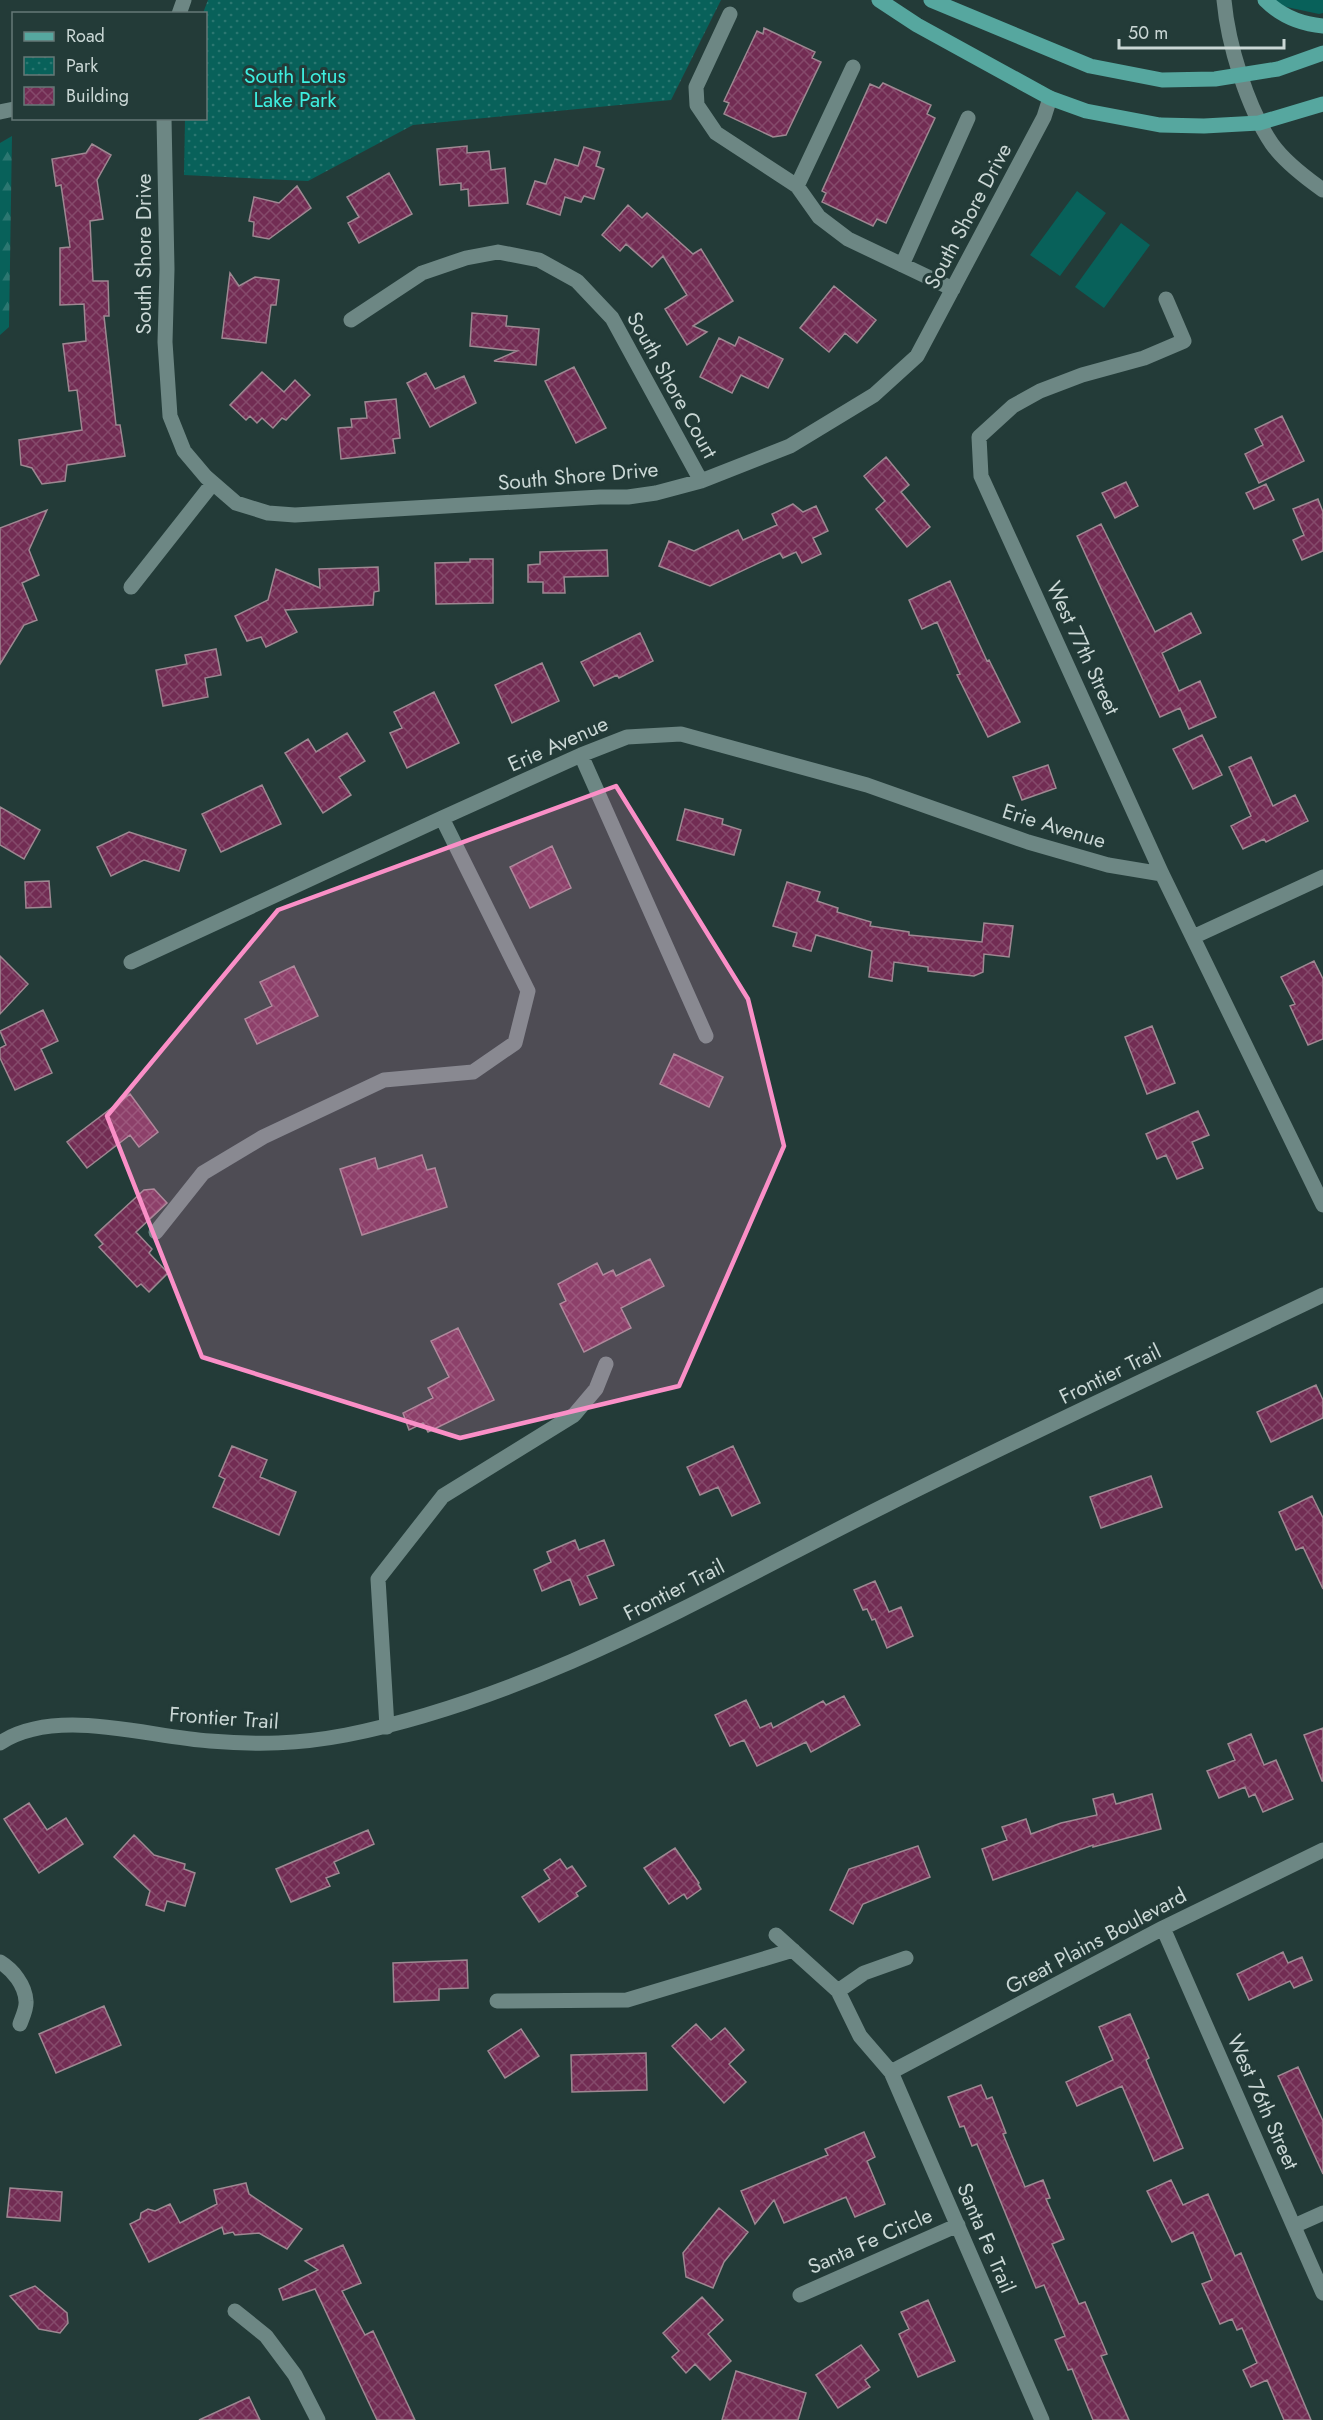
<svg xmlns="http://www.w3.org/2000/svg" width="1323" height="2420" viewBox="0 0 1323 2420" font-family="Jost,sans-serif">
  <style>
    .grass { fill: #08615a }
    .forest { fill: url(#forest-firs) }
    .park { fill: url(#park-dots) }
    .building { fill: url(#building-cross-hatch); stroke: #9e8892; stroke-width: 1.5 }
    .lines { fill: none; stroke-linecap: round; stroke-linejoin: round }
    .minor { stroke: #6d8784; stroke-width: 15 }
    .major { stroke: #56a79f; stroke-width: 15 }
    .marked { fill: #fa8fc7; fill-opacity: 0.2; stroke: #fa8fc7; stroke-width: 4.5; stroke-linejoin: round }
    .labels { text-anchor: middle; stroke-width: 6; stroke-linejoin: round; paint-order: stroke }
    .park-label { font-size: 21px; fill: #3defe0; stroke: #233b38 }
    .street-label { font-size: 21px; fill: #cad7d5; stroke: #233b38 }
  </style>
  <defs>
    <pattern id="forest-firs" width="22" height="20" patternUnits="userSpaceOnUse" patternTransform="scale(1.5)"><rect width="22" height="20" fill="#08615a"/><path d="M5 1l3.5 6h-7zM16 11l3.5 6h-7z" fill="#2b7771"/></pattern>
    <pattern id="park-dots" width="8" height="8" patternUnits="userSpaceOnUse" patternTransform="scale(1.5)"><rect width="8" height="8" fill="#08615a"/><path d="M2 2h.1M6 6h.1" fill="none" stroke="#2b7771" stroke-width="1.8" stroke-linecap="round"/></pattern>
    <pattern id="building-cross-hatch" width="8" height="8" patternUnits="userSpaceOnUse" patternTransform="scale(1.5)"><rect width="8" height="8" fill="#722c53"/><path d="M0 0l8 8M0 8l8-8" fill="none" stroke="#854a6b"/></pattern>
  </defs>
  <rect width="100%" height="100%" fill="#233b38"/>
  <path class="grass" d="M1267,0H1323V13L1319,14L1268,3Z
    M1077,191L1106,213L1060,276L1030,255Z
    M1121,223L1150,245L1104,308L1075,287Z"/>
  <path class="forest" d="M12,136L9,327L0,335V143Z"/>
  <path class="park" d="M208,0H721L671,100L413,125L308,181L184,175L185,119L206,118V14L203,13Z"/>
  <path class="building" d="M764,28L815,52L812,58L821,62L786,135L773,137L724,114L729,103L724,101L757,31L763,34Z
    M883,83L931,105L927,114L935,118L886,223L877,219L873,226L822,202L826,193L822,191L870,84L879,88Z
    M92,144L111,155L97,180L103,219L90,221L93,281H108L109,316H104L116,425H120L125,456L67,465L65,481L42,484L32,468L21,465L19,440L82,430L77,390L69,391L63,344L86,341L84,304L60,305V248L70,247L61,185L56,186L52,159L86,153Z
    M467,146V153L489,151L491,170L505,168L508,203L469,206L468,189L461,190V183L440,185L437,149Z
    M584,147L600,152L596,166L604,169L594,199L584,196L581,202L565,197L560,215L527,204L535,181L546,184L555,159L578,166Z
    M389,173L412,214L359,243L348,223L359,217L347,197Z
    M297,186L311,208L269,239L253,236L254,222L249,221L254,197L279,203Z
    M628,205L642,218L647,213L693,254L701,249L733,301L693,326L707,332L687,345L665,309L687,295L663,256L652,267L626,244L620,251L602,235Z
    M230,273L239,286L255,277L279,280L276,305H271L266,343L222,338Z
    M834,286L876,320L857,343L845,333L829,352L800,328Z
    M472,313L507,316L506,326L539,329L536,365L494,361L517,351L470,346Z
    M739,337L783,359L768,388L741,375L732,393L700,377L719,338L735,346Z
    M574,367L606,428L576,443L545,381Z
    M262,372L284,392L295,380L310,395L286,420L282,418L273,428L262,418L257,423L250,416L246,420L230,405Z
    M426,373L435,389L464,376L476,403L430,427L407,383Z
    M396,399L400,438L393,439L395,453L341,459L338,428L352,427L351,419L367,418L365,402Z
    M1282,416L1304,461L1259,483L1245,454L1263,445L1255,429Z
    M886,457L909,485L901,492L930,527L907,547L876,509L885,501L864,476Z
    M1126,482L1138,506L1115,518L1102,493Z
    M1266,484L1274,500L1254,509L1246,493Z
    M1318,499L1323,512V551L1302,560L1293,540L1304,535L1293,509Z
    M793,504L803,512L816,506L828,531L813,538L821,554L802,563L796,552L783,558L780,553L710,586L659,566L669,541L694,551L738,530L743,540L777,525L772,514Z
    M47,510L29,550L39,575L22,583L37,620L24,625L0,664V528Z
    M1101,524L1155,632L1191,613L1201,633L1162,653L1179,691L1200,681L1216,717L1189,729L1180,708L1160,717L1077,536Z
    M607,550L608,576L564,577L565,593H543V582H528V565L540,564V552Z
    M470,559H493V603L436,604L435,563L470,562Z
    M378,567L379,591L374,592L373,605L285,610L297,632L266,647L261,637L247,641L235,616L268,600L276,569L320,588L319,569Z
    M950,581L987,661L989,660L1020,722L988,737L957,675L960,674L937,622L922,629L909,600Z
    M640,633L653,661L619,678L617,675L594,686L581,662Z
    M216,649L221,675L205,678L208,697L163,706L156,670L187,664L185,655Z
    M542,663L559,701L512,723L495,685Z
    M434,692L459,743L407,768L390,733L402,728L394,712Z
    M347,733L365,761L339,777L351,795L323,813L285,753L308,739L316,752Z
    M1202,735L1222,775L1193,789L1173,749Z
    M1251,757L1273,806L1295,795L1308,821L1266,842L1264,839L1243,849L1231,826L1251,816L1229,767Z
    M1048,765L1056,788L1022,800L1013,777Z
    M262,785L281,824L221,852L202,814Z
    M0,807L40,830L24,859L0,845Z
    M685,809L723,819L722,824L741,830L734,855L677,840Z
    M129,832L186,850L179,871L144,860L111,876L97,847Z
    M552,846L571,888L530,908L510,867Z
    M49,881L51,907L26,908L25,882Z
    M787,882L820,892L817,901L838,908L837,912L871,922L870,926L909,932V935L982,942L984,923L1013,926L1009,957L984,954L983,972L974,976L928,971V967L894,962L892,981L869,977L872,951L816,935L811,951L793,946L797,933L773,926Z
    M0,956L28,984L0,1014Z
    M1314,961L1323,979V1039L1308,1045L1290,1006L1295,1004L1281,977Z
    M294,966L318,1016L257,1044L245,1019L272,1006L260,982Z
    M43,1010L58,1041L41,1049L52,1073L15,1090L0,1058V1048L6,1045L0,1031Z
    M1152,1026L1175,1083L1147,1094L1125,1037Z
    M674,1054L723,1077L709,1107L660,1084Z
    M130,1094L158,1132L139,1147L130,1135L87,1168L67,1142Z
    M1198,1111L1209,1135L1192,1142L1203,1168L1177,1179L1166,1155L1157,1159L1146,1134Z
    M422,1155L427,1170L435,1168L447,1207L362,1235L340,1169L375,1158L378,1169Z
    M154,1189L167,1203L136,1232L152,1249L149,1253L168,1273L149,1292L141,1284L137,1287L99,1247L103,1244L95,1235L144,1190Z
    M650,1259L664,1286L621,1308L631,1328L584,1352L560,1304L566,1301L558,1284L597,1263L603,1275L613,1270L616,1276Z
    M458,1328L494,1400L428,1432L423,1423L409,1430L403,1413L433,1398L428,1388L449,1377L431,1341Z
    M1316,1385L1323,1400V1418L1271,1442L1257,1412Z
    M232,1446L267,1460L260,1477L296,1492L279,1535L213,1507L225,1479L219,1476Z
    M733,1446L760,1503L732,1516L718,1487L700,1495L687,1467Z
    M1151,1476L1162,1507L1101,1528L1090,1497Z
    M1312,1496L1323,1518V1589L1303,1547L1296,1550L1279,1512Z
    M575,1540L579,1550L604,1540L614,1565L587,1576L597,1598L580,1605L570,1579L542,1591L534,1570L551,1562L547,1552Z
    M875,1581L889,1612L901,1607L913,1636L887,1648L875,1619L872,1620L867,1609L863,1610L854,1590Z
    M844,1696L860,1725L811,1752L806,1742L757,1766L744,1740L730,1746L715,1715L746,1700L760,1728L771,1723L773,1728L823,1701L826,1705Z
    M1323,1728V1781H1322L1304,1735Z
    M1251,1734L1264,1765L1276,1760L1293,1799L1263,1812L1255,1794L1249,1797L1245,1787L1219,1798L1207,1771L1235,1760L1228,1744Z
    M1113,1794L1116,1804L1152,1794L1161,1829L1093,1847V1845L993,1880L982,1849L1007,1840L1002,1827L1026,1819L1031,1834L1061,1823L1097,1815L1093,1799Z
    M29,1803L47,1830L66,1818L83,1844L39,1873L4,1819Z
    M368,1830L374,1844L334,1862L339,1873L326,1878L330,1886L291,1902L276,1869Z
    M134,1835L154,1855L185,1864L184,1869L195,1873L185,1906L167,1901L164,1911L146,1905L150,1891L114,1857Z
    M918,1846L930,1877L863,1904L853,1924L830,1910L849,1869Z
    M675,1848L699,1883L698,1884L701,1889L687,1899L684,1894L669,1904L644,1868Z
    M560,1859L567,1869L572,1866L586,1886L576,1893L578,1896L539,1922L522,1897L550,1879L544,1870Z
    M1283,1952L1288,1963L1302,1957L1312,1980L1294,1988L1290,1981L1249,2000L1237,1974Z
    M467,1960L468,1988L439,1989V2000L394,2002L393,1963Z
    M104,2006L121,2045L56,2073L39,2034Z
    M1130,2014L1149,2058L1146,2060L1183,2148L1154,2161L1122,2086L1077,2106L1066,2082L1113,2060L1099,2027Z
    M696,2024L711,2040L725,2028L744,2050L729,2064L746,2082L724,2103L672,2046Z
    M521,2029L539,2056L505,2078L488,2051Z
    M646,2053L647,2090L572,2092L571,2055Z
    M1298,2067L1323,2121V2174L1278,2076Z
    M981,2085L987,2099L992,2097L1006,2133L1003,2134L1025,2187L1043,2180L1050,2198L1046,2199L1064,2239L1052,2244L1079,2304L1085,2302L1107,2354L1101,2356L1129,2420H1093L1072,2369L1068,2370L1055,2340L1065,2336L1044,2285L1036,2288L977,2144L972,2146L964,2126L960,2127L948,2097Z
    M864,2132L875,2157L867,2161L885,2204L855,2217L846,2197L784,2223L774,2200L755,2224L741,2191L828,2155L825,2149Z
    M1171,2180L1183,2205L1208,2194L1235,2256L1241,2253L1311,2420H1284L1267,2380L1251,2387L1243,2370L1257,2363L1242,2328L1237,2330L1232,2319L1220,2324L1202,2284L1212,2280L1193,2232L1172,2242L1147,2191Z
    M246,2183L249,2194L302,2229L287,2249L259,2233L235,2235L233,2232L224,2234L222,2227L149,2262L130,2224L140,2219L141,2213L148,2209L155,2211L170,2204L180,2223L217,2204L214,2190Z
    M10,2188L62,2192L60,2221L7,2217Z
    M719,2208L748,2232L724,2262L713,2288L686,2277L683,2253Z
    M343,2245L361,2283L342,2291L365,2335L373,2331L415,2420H377L315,2289L283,2300L279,2289L318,2270L305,2261Z
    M35,2286L67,2313L68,2323L60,2333L39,2329L10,2296Z
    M702,2297L723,2320L708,2334L731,2361L710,2380L695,2364L686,2373L672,2357L679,2351L663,2333Z
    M928,2300L955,2361L918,2377L899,2334L909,2329L901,2312Z
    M861,2345L879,2370L865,2380L870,2387L838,2408L816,2375Z
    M736,2371L806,2393L798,2420H722Z
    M249,2397L260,2420H199Z"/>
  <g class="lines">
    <path class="minor" d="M1224,0C1228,44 1247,107 1272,144C1284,161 1306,178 1323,190
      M179,14L184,0
      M730,14L696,87L697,105L716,133L797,186L819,217L848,239L953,289
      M0,112L14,109
      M164,118L167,269L165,342L170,416L184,451L206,477L236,503L268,513L295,515L600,497H628L656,493L701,481L790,446L874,395L917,356L1044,117L1050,98
      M797,186L853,67
      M902,265L968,118
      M1166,299L1184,341L1144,358L1082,375L1040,391L1013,406L979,437L981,476L1162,874L1323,1205
      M351,320L422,273L466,258L498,252L539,260L577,281L612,318L701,481
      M131,587L213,483
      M581,755L706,1036
      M1193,937L1323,877
      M131,962L442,818L581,755L627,737L681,734L867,785L1028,842L1108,865L1162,874
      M156,1232L203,1173L263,1137L384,1080L473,1072L515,1043L528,991L442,818
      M387,1727L378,1579L443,1496L574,1415L596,1389L606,1364
      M0,1743C56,1706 147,1737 210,1741C258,1745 299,1744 346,1735C539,1696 710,1593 884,1506C1029,1433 1177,1365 1323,1295
      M1163,1928L1323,2293
      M776,1935L838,1991L860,2036L891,2072L1042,2420
      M0,1962C13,1970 25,1985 26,2001C27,2008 22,2018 20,2024
      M838,1991L864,1973L906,1958
      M497,2001L627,2000L793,1950
      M891,2072L1163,1928L1323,1850
      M1294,2226L1323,2213
      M800,2295L958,2225
      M235,2311L266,2336L295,2375L318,2420"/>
    <path class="major" d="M879,0L917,25L1050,98L1086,111L1160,125L1204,126L1259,123L1323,104
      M931,0L1090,66L1162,80L1215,79L1278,69L1323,53
      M1265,0C1280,15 1301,24 1323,26"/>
  </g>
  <path class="marked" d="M616,786L748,999L784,1146L679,1386L460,1438L202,1357L107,1116L278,910Z"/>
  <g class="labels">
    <g class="park-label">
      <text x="295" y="83">South Lotus<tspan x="295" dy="24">Lake Park</tspan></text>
    </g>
    <g class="street-label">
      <text transform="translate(968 216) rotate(-62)" y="7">South Shore Drive</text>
      <text transform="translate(144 254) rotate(-90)" y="7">South Shore Drive</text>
      <text transform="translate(672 385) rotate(61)" y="7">South Shore Court</text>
      <text transform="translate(578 476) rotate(-5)" y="7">South Shore Drive</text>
      <text transform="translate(1083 648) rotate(65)" y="7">West 77th Street</text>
      <text transform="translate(558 744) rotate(-24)" y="7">Erie Avenue</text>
      <text transform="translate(1054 826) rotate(17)" y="7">Erie Avenue</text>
      <text transform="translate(1110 1374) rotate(-26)" y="7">Frontier Trail</text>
      <text transform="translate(674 1590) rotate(-27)" y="7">Frontier Trail</text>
      <text transform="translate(224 1718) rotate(4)" y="7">Frontier Trail</text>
      <text transform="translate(1096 1941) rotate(-28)" y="7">Great Plains Boulevard</text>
      <text transform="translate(1263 2102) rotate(66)" y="7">West 76th Street</text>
      <text transform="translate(986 2238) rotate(67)" y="7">Santa Fe Trail</text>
      <text transform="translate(870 2241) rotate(-24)" y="7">Santa Fe Circle</text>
    </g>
  </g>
  <rect x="12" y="12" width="195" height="108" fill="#233b38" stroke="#667977" stroke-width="1.5"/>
  <rect x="24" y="32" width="30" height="9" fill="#56a79f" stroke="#667977" stroke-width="1.5"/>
  <text x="66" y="42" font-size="18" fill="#cad7d5">Road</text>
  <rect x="24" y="57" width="30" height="18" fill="url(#park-dots)" stroke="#667977" stroke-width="1.5"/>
  <text x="66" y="72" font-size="18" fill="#cad7d5">Park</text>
  <rect x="24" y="87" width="30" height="18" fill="url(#building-cross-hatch)" stroke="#667977" stroke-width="1.5"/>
  <text x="66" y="102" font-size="18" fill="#cad7d5">Building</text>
  <path d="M1119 39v9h165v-9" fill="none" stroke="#cad7d5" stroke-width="3"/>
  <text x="1128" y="39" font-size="18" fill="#cad7d5" stroke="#233b38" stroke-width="4.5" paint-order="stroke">50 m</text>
</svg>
